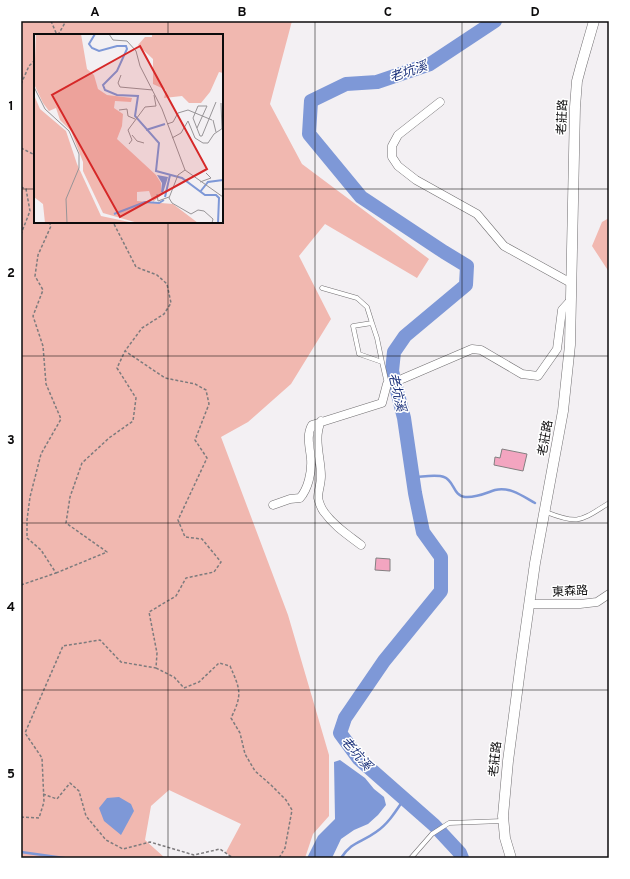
<svg xmlns="http://www.w3.org/2000/svg" width="630" height="879" viewBox="0 0 630 879" font-family="Overpass,'Noto Sans TC',sans-serif">
  <style>
    .green { fill: #f1b8b0; fill-rule: evenodd }
    .water { fill: #7e98d7 }
    .lines { fill: none; stroke-linecap: round; stroke-linejoin: round }
    .stream { stroke: #7e98d7; stroke-width: 2.5 }
    .river { stroke: #7e98d7; stroke-width: 14 }
    .building { fill: #f3a5c0; stroke: #838081 }
    .service-casing { stroke: #716f71; stroke-width: 5 }
    .minor-casing { stroke: #716f71; stroke-width: 9 }
    .tertiary-casing { stroke: #716f71; stroke-width: 11 }
    .path { stroke: #7d7b7d; stroke-width: 1.5; stroke-dasharray: 3 2; stroke-linecap: butt }
    .service { stroke: #fff; stroke-width: 4 }
    .minor { stroke: #fff; stroke-width: 8 }
    .tertiary { stroke: #fff; stroke-width: 10 }
    .grid { fill: none; stroke: #0c0b0c; stroke-width: 1; stroke-opacity: 0.55 }
    .labels { text-anchor: middle; stroke-width: 3; stroke-linejoin: round; paint-order: stroke }
    .street-label { font-size: 12px; fill: #0c0b0c; stroke: #fff }
    .water-label { font-size: 13px; font-style: italic; fill: #1c327b; stroke: #fff }
    .inset-river { fill: none; stroke: #7e98d7; stroke-width: 2 }
    .inset-road { fill: none; stroke: #979497; stroke-width: 1 }
    .view { fill: #d62828; fill-opacity: 0.15; stroke: #d62828; stroke-width: 2 }
    .inset-edge { fill: none; stroke: #0c0b0c; stroke-width: 2 }
    .neatline { fill: none; stroke: #0c0b0c; stroke-width: 1.5 }
    .grid-label { font-size: 13px; text-anchor: middle; font-weight: bold; fill: #0c0b0c }
  </style>
  <rect width="100%" height="100%" fill="#f3f0f3"/>
  <path class="green" d="M21,21H292L270,104L302,164L429,259L417,278L325,224L299,256L331,319L291,384L248,422L221,437L288,615L329,755V816L313,834L305,858H231L226,852L241,824L169,790L151,806L145,840L165,858H21ZM35,35H222V222H35Z
    M609,218V272L592,246L602,222Z"/>
  <path class="water" d="M340,760L365,778L374,789L384,797L386,805L378,815L368,824L354,830L341,839L332,858H307L318,836L335,819L334,762Z
    M119,797L131,804L134,811L121,835L104,821L99,808L107,798Z"/>
  <g class="lines">
    <path class="stream" d="M413,477C421,477 437,474 444,477C454,480 453,496 465,497C476,498 486,493 495,490C510,486 524,497 535,503
      M21,852L64,858
      M341,858C352,841 361,843 376,832C388,824 396,811 404,799"/>
    <path class="river" d="M462,858L460,853L434,825L359,759L340,733L345,718L384,661L441,591V557L423,532L415,493L404,418L392,371L394,352L405,336L466,285L467,266L444,252L361,197L309,134L311,101L346,84L377,82L430,64L495,21"/>
  </g>
  <path class="building" d="M502,449L527,454L523,471L494,465L495,457L500,458Z
    M376,558L390,559V571L375,570Z"/>
  <g class="lines">
    <defs>
      <path id="service" d="M322,288L357,298L367,307L372,323L353,326L359,354L382,362L387,384
        M372,323L377,338L382,362
        M546,512C579,525 580,521 609,503
        M411,858L432,834L449,823L502,821"/>
      <path id="minor" d="M440,102L398,135L392,146V157L398,166L416,180L477,214L504,246L571,283
        M321,421C313,439 321,458 321,476C321,484 318,491 318,498C319,502 321,508 324,512C334,526 348,535 361,545
        M273,505L290,499L300,498C308,489 312,472 311,459C310,448 306,435 312,425L382,403L387,384L402,379L472,349L481,350L522,374L538,376L557,349L562,310L571,300
        M529,604H580L597,602L609,594"/>
      <path id="tertiary" d="M511,858L505,838L503,816L508,761L521,662L535,563L563,411L570,345L575,107L577,81L581,66L594,21"/>
    </defs>
    <use href="#service" class="service-casing"/>
    <use href="#minor" class="minor-casing"/>
    <use href="#tertiary" class="tertiary-casing"/>
    <path class="path" d="M51,21L57,35
      M58,35L66,21
      M21,84L29,66L35,60
      M21,148L35,155
      M21,187L26,189L30,211L21,234
      M56,573L107,552L66,523L70,497L82,463L109,438L133,421L136,398L117,368L125,351
      M21,585L56,573L41,550L27,538V520L30,497L41,454L61,419L46,384L43,346L33,316L43,290L35,276L38,255L51,226L49,222
      M156,668L174,677L184,688L199,682L219,663L230,666C240,689 243,694 231,718L240,733L245,754L255,771L271,785L286,800L292,810L285,848L279,858
      M43,794L57,799L70,783L79,791L86,816L106,840L123,849L150,842L194,855L220,849L233,858
      M21,817L39,818L44,802L42,758L25,733L63,646L100,640L121,662L156,668L157,653L149,612L176,596L186,578L214,572L221,562L202,539L185,537L178,520L207,458L195,440L209,404L206,390L195,384L165,378L125,351L142,328L164,314L171,303L167,284L157,275L136,267L113,222"/>
    <use href="#service" class="service"/>
    <use href="#minor" class="minor"/>
    <use href="#tertiary" class="tertiary"/>
  </g>
  <path class="grid" d="M168,21V35M315,21V858M462,21V858M21,189H35M222,189H609M168,222V858M21,356H609M21,523H609M21,690H609"/>
  <g class="labels">
    <g class="street-label">
      <text transform="translate(562 117) rotate(-88)" y="4">老莊路</text>
      <text transform="translate(545 438) rotate(-80)" y="4">老莊路</text>
      <text transform="translate(570 591) rotate(-3)" y="4">東森路</text>
      <text transform="translate(495 759) rotate(-84)" y="4">老莊路</text>
    </g>
    <g class="water-label">
      <text transform="translate(408 71) rotate(-19)" y="5">老坑溪</text>
      <text transform="translate(398 392) rotate(77)" y="5">老坑溪</text>
      <text transform="translate(357 753) rotate(49)" y="5">老坑溪</text>
    </g>
  </g>
  <g transform="translate(34 34)">
    <rect width="189" height="189" fill="#f3f0f3"/>
    <path d="M2,0H47L53,35L60,41L64,55L73,61L98,64L97,68L81,67L80,74L89,80L88,92L83,105L122,141L127,149V158L130,159L119,168L115,157L103,158V167L139,170L164,189H104L69,179L49,137V128L37,97L26,86L22,74L15,77L9,69L0,50ZM118,0H189V39L185,38L176,58L167,69H155L148,62L130,64L132,56L119,50V25L104,11L111,3H118ZM0,61L6,75L32,97L43,130L67,182L100,189H11L9,170L0,163Z" fill="#f1b8b0"/>
    <path d="M123,141L134,143L129,159L127,158L128,149Z" fill="#7e98d7"/>
    <path class="inset-river" d="M61,0L55,10L58,14L65,17L83,12H92L93,15L83,37L69,51L71,56L83,61L104,62L101,82L125,109L122,137L148,144L171,161H182L185,164L184,189M112,96L131,90M166,158L174,148L189,146M131,163L136,141M80,180L111,168L125,169L130,166"/>
    <path class="inset-road" d="M75,0L79,6L93,7L102,17L106,32L128,75L151,136L189,163M87,41L84,49L86,53L119,56M0,53L11,75L35,97L45,120V134L32,165L33,189M187,69L188,95M85,76L93,75L94,82L101,85M179,86L182,98M133,90L139,88L144,79L154,76L178,86M163,94L173,72H164L159,84L166,102H168M98,101L103,107L110,109M168,102L182,68M138,104L147,99L154,87L161,104L169,109H174L180,100L189,94M95,110L98,106L94,96L111,73L122,72L120,61M151,136L144,141L135,164L138,169L157,180L164,176L170,177L179,185L178,189M166,148L177,144L172,139M123,160L124,167L135,163"/>
    <path class="view" d="M106,12L173,135L86,183L18,61Z"/>
    <rect width="189" height="189" class="inset-edge"/>
  </g>
  <rect width="630" height="879" fill="none" stroke="#ffffff" stroke-width="44"/>
  <rect x="22" y="22" width="586" height="835" class="neatline"/>
  <g class="grid-label">
    <text x="95" y="16">A</text>
    <text x="242" y="16">B</text>
    <text x="388" y="16">C</text>
    <text x="535" y="16">D</text>
    <text x="11" y="110">1</text>
    <text x="11" y="277">2</text>
    <text x="11" y="444">3</text>
    <text x="11" y="611">4</text>
    <text x="11" y="778">5</text>
  </g>
</svg>
